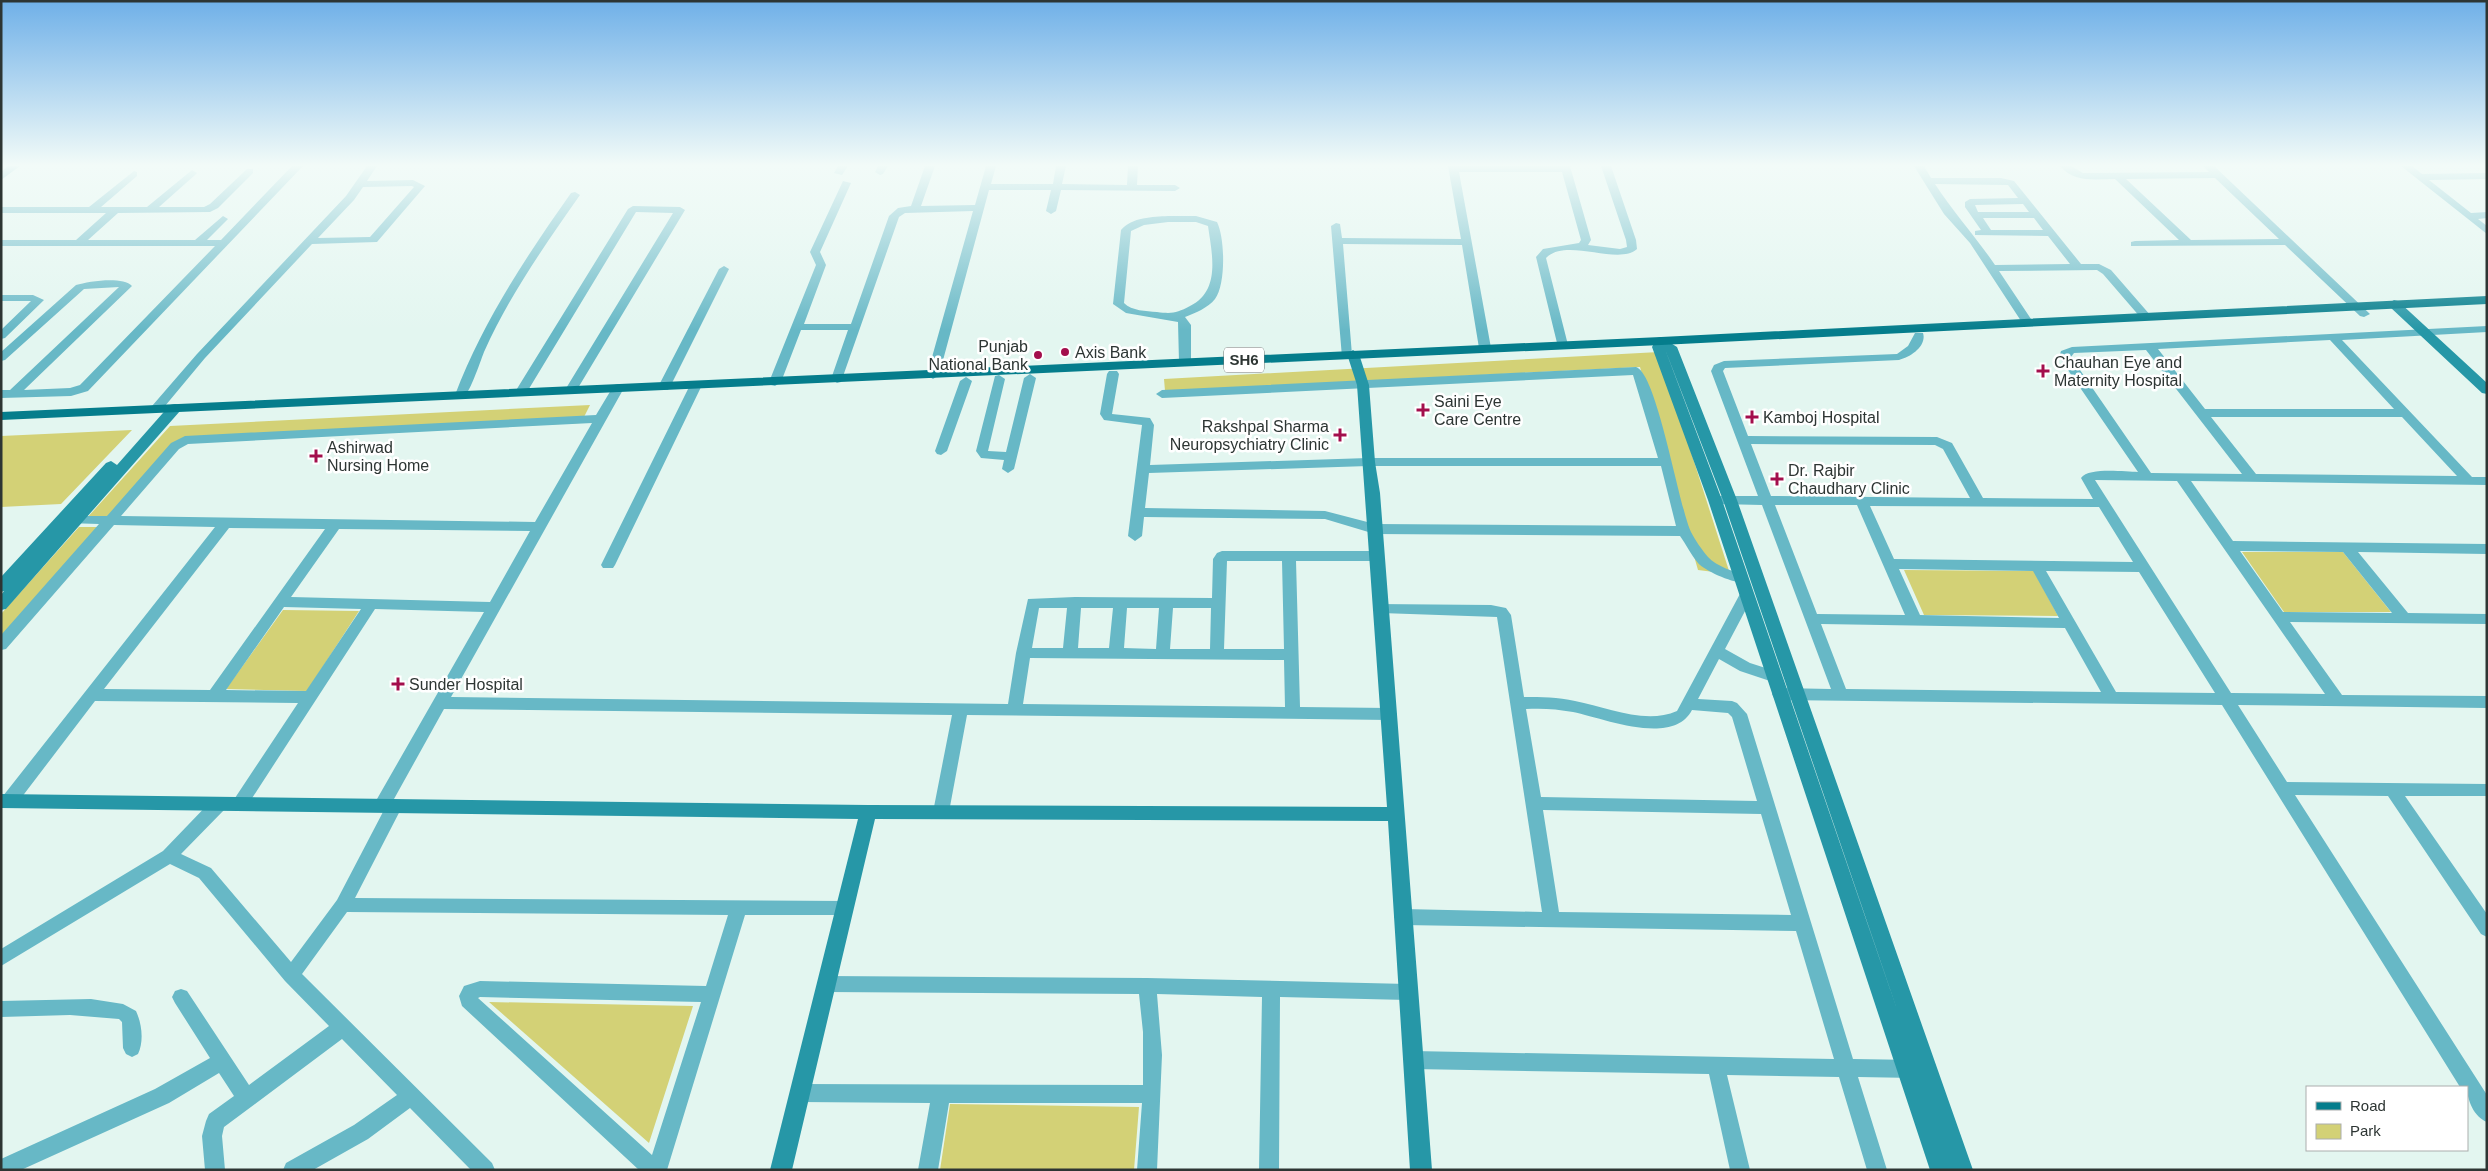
<svg xmlns="http://www.w3.org/2000/svg" width="2488" height="1171" viewBox="0 0 2488 1171" font-family="Arial,sans-serif">
  <style>
    .green { fill: #d3d176 }
    .lines { fill: none; stroke-linecap: round; stroke-linejoin: round }
    .street { fill: #67b8c6; fill-rule: evenodd }
    .secondary { fill: #2697a7; fill-rule: evenodd }
    .primary { fill: #057d8c; fill-rule: evenodd }
    .poi-dot { fill: #a30e4c; stroke: #fff; stroke-width: 2 }
    .labels { text-anchor: middle; stroke-width: 5; stroke-linejoin: round; paint-order: stroke }
    .shield { fill: #fff; stroke: #6c7270; stroke-width: 1 }
    .shield-label { font-size: 15px; font-weight: bold; fill: #2d3533 }
    .poi-label { font-size: 16px; fill: #2d3533; stroke: #fff; text-anchor: start }
  </style>
  <rect width="100%" height="100%" fill="#e3f6f0"/>
  <path class="green" d="M1659,352L1730,574L1698,570L1640,367L1165,391L1164,379Z
    M590,405L581,423L175,442L108,518L86,519L170,426Z
    M132,430L61,504L1,507V436Z
    M79,527H101L1,639V614Z
    M2242,552H2343L2391,612H2284Z
    M1904,570L2034,571L2058,616L1924,615Z
    M283,610L359,611L307,691L226,689Z
    M489,1002L693,1006L649,1143Z
    M950,1104L1139,1107L1134,1170H940Z"/>
  <g class="lines">
    <path class="street" d="M292,166H303L88,391L71,396L1,398V390H10L119,287L84,289L5,360L1,361V352L76,285C89,281 123,276 132,286L24,390L70,388L80,385L215,246H1V240H76L106,213H1V207H89L134,171L137,172V176L101,207H147L192,170L197,173L195,175L159,207H204L210,204L247,169H253V173L218,208L210,212L118,213L88,240H195L223,216L228,219L207,240H221Z
      M367,166H377L367,181L413,180L425,186L377,242L312,244L205,358L160,412H152L150,409L152,406L197,354L346,196ZM412,186L414,187L370,237L318,238L354,200L363,187Z
      M838,166H848L842,175L834,173Z
      M878,166H888L883,174L880,175L875,172Z
      M925,166H935L921,206L975,205L986,166H996L991,184H1053L1056,166H1066L1062,184L1127,185L1128,166H1138L1137,185H1175L1180,188L1175,191L1061,190L1056,211L1051,214L1046,211L1051,190H989L939,375L933,379L927,375L973,211L905,213L899,217L841,382L837,383L831,379L848,330H801L781,382L775,386L771,385L769,382L816,265L810,252L843,181L851,183L820,252L826,265L804,324H851L889,216L898,208L911,206Z
      M1448,166H1570L1591,240L1588,245L1620,249L1627,247L1626,240L1601,166H1611L1636,240L1637,249C1618,266 1566,237 1546,258L1568,345L1566,347H1558L1536,257L1543,249L1579,243L1581,240L1562,172H1459L1491,348L1485,351L1479,348L1462,245L1343,244L1352,355L1346,358L1342,357L1331,226L1336,223L1340,224L1342,238L1461,239Z
      M1914,166H1924L1931,178H2001L2014,181L2081,264H2099L2111,270L2151,316L2145,319L2141,318L2103,274L2097,270L1999,271L2033,322L2031,324H2023L1970,243L1944,214ZM1935,184L2008,185L2018,198L1970,199L1965,202V207L1981,230L1975,231V235L2048,236L2070,264L1995,265C1976,237 1953,212 1935,184ZM2023,204L2029,212H1978L1975,205ZM1983,218H2034L2043,230H1991Z
      M2060,166H2071L2083,173L2209,172L2203,166H2214L2370,314L2364,317L2360,316L2285,245L2131,246V242L2135,241L2179,240L2115,179C2095,179 2074,183 2060,166ZM2215,178L2279,239L2191,240L2126,179Z
      M2401,166H2412L2422,174L2487,173V179L2429,180L2471,213L2487,212V218L2478,219L2487,226V234Z
      M575,192L580,195C545,245 509,296 484,352C480,362 469,397 461,399L457,398L455,395C483,321 526,257 571,193Z
      M633,206L680,207L685,210L575,393H567L565,390L673,213L636,212L527,392L521,396L517,395L515,392L628,209Z
      M1168,216H1196L1217,222C1225,238 1226,284 1215,299C1208,308 1195,313 1185,317L1191,325V362L1185,365L1179,362L1178,322L1126,313L1113,304L1121,230C1132,217 1153,217 1168,216ZM1168,222H1196L1208,226C1212,254 1221,291 1190,306C1177,313 1172,314 1157,312C1146,311 1132,311 1124,303L1131,231L1144,225Z
      M724,266L729,269L670,387L668,390H660L658,387L719,269Z
      M1,295H33L44,300L5,338L1,339V330L31,301H1Z
      M2487,326V332L2342,340L2472,477H2487V485L2191,481L2233,541L2487,544V554L2358,552L2408,613L2487,614V624L2290,622L2342,695L2487,696V708L2238,705L2287,782L2487,784V796H2405L2487,914V937L2481,934L2388,796L2295,795L2487,1095V1122C2474,1117 2467,1100 2467,1087H2460L2222,705L1779,700L1774,698L1772,694L1774,690L1779,688L1831,689L1762,505L1719,504L1713,500L1719,496H1758L1711,371L1714,365L1724,361L1897,354L1908,346L1915,333H1923C1927,346 1911,357 1899,360L1725,368L1723,371L1748,436L1937,437L1952,443L1983,498L2093,499L2081,478C2089,467 2125,472 2138,472L2059,357L2061,351L2072,347ZM2330,340L2394,409H2205L2158,349ZM2146,350L2242,474L2151,473L2071,357L2074,353ZM2211,417H2402L2457,476L2256,474ZM1751,444L1935,445L1943,449L1970,498L1771,496ZM2095,480L2177,481L2325,694L2231,693ZM1775,505H1857L1905,615L1817,614ZM1870,506L2099,507L2133,562L1894,559ZM2240,551L2343,552L2392,613L2283,612ZM1899,569L2033,571L2059,618L1920,615ZM2046,571L2139,572L2215,693L2116,692ZM1821,624L2065,628L2101,692L1846,689Z
      M1636,367C1657,373 1679,507 1691,532C1695,540 1702,550 1708,557C1717,567 1734,571 1746,576L1748,579L1746,582C1736,585 1705,571 1698,563C1691,555 1686,544 1680,536L1375,534L1325,519L1144,517L1142,536L1135,541L1128,536L1142,425L1104,420L1100,414L1107,374L1109,371H1117L1119,374L1112,414L1150,418L1154,425L1150,465L1368,458H1658L1633,375L1162,398L1156,394L1162,390ZM1368,466H1661L1676,526L1375,524L1325,511L1145,508L1149,473Z
      M1030,374L1036,378L1014,469L1008,473L1002,469L1004,460L981,458L976,451L995,376L999,375L1005,379L988,451L1006,452L1024,378Z
      M966,377L972,381L947,451L941,455L937,454L935,451L960,381Z
      M696,381L702,385L615,565L613,568H603L601,565L690,385Z
      M618,384L624,388L451,697L1008,704L1016,653L1028,599L1075,597L1212,598L1213,559L1217,553L1222,551H1377L1384,556L1377,561H1296L1300,707L1389,708L1394,710L1397,714L1394,718L1389,720L967,715L949,812L947,817L941,819L935,817L933,812L952,715L444,709L394,799L401,800L403,805L355,898L844,901L850,903L852,908L850,913L844,915H745L667,1170H639L462,1006L459,996L464,986L480,981L706,986L728,915L347,912L302,974L492,1163L495,1170H471L410,1108L368,1139L313,1170H283L286,1163L354,1125L397,1095L342,1039L224,1127L222,1136L225,1170H205L202,1136L206,1121L209,1114L234,1096L219,1073L169,1103L21,1170H1V1159L155,1089L210,1058L175,1003L172,997L175,991L181,989L187,991L249,1085L329,1026L285,981L199,878L170,864L1,966V949L163,851L213,799L219,797L225,799L227,804L225,809L181,854L211,868L291,962L337,900L384,810L377,809L375,804L377,799L484,612L375,609L245,809L239,811L233,809L231,804L298,703L95,701L15,806L9,808L3,806L1,801L3,796L215,527L114,525L6,649L1,650V635L99,524L66,523L61,522L59,519L61,516H107L171,443L185,436L596,415L614,385ZM592,423L535,522L121,516L179,449L188,444ZM229,528L325,529L210,690L104,689ZM339,529L530,531L490,602L291,597ZM1227,561H1282L1284,649H1224ZM284,607L361,609L306,691L226,690ZM1039,608H1067L1063,648H1032ZM1081,608H1113L1109,648H1078ZM1127,608H1159L1156,649L1124,648ZM1173,608H1211L1210,649H1170ZM1030,658L1284,660L1285,707L1023,704ZM480,997L701,1002L652,1155L478,998Z
      M1746,591L1753,596L1725,649L1750,663L1778,672L1780,676L1778,680L1773,682L1740,671L1719,659L1698,699L1732,701L1737,703L1747,714L1853,1059L1915,1060L1922,1063L1924,1069L1922,1075L1915,1078L1858,1077L1887,1170H1867L1839,1077L1727,1075L1750,1170H1730L1709,1074L1413,1069L1406,1066L1404,1060L1406,1054L1413,1051L1834,1059L1796,931L1403,925L1397,922L1394,917L1397,912L1403,909L1542,912L1497,617L1381,613L1374,608L1376,604L1491,605L1506,608L1511,615L1524,697C1541,697 1558,697 1575,701C1607,707 1645,725 1677,711L1741,592ZM1526,709C1542,708 1557,709 1573,712C1603,718 1673,747 1692,710L1728,713L1732,717L1757,801L1541,797ZM1543,810L1761,814L1791,915L1559,912Z
      M826,976L1147,978L1408,984L1414,986L1417,992L1414,998L1408,1000L1280,997L1279,1170H1259L1262,997L1157,994L1162,1055L1157,1170H1137L1142,1103H949L938,1170H918L930,1103L799,1102L792,1099L790,1093L792,1087L799,1084L1143,1085V1032L1139,994L826,992L820,990L817,984L820,978Z
      M91,999L123,1004L136,1011C142,1024 144,1041 138,1054L132,1057L126,1054L123,1048L122,1022L119,1019L70,1015L1,1017V1001Z"/>
    <path class="secondary" d="M8,166H20L1,180V172Z
      M2394,300L2398,301L2487,383V394L2482,393L2390,307L2388,304Z
      M1661,337L1677,347L1737,500L1973,1170H1930L1708,500L1652,347L1657,338ZM1665,349L1723,500L1902,1024L1722,500Z
      M1353,350L1359,354L1369,385L1375,462L1380,493L1432,1170H1410L1388,821L875,819L792,1170H770L858,819L1,808V794L868,805L1387,807L1357,385L1347,354Z
      M175,404L180,405L182,408L180,411L6,609L1,610V595L4,591L1,592V577L106,463L111,461L117,465L170,405Z"/>
    <path class="primary" d="M2487,296V304L1661,345L1,420V412L1661,337Z"/>
  </g>
  <linearGradient id="sky" x2="0" y2="1"><stop stop-color="#6fb0e8"/><stop offset="0.5" stop-color="#f2fbf8"/><stop offset="1" stop-color="#f2fbf8" stop-opacity="0"/></linearGradient>
  <rect width="2488" height="330" fill="url(#sky)"/>
  <g class="poi-dot">
    <circle cx="1065" cy="352" r="5"/>
    <circle cx="1038" cy="355" r="5"/>
    <path d="M2040.5 363.5h5v5h5v5h-5v5h-5v-5h-5v-5h5z"/>
    <path d="M1420.5 402.5h5v5h5v5h-5v5h-5v-5h-5v-5h5z"/>
    <path d="M1749.5 409.5h5v5h5v5h-5v5h-5v-5h-5v-5h5z"/>
    <path d="M1337.5 427.5h5v5h5v5h-5v5h-5v-5h-5v-5h5z"/>
    <path d="M313.5 448.5h5v5h5v5h-5v5h-5v-5h-5v-5h5z"/>
    <path d="M1774.5 471.5h5v5h5v5h-5v5h-5v-5h-5v-5h5z"/>
    <path d="M395.5 676.5h5v5h5v5h-5v5h-5v-5h-5v-5h5z"/>
  </g>
  <g class="labels">
    <rect class="shield" x="1224" y="347.5" width="40" height="25" rx="4"/>
    <g class="shield-label">
      <text x="1244" y="365">SH6</text>
    </g>
    <g class="poi-label">
      <text x="1028" y="352" text-anchor="end">Punjab<tspan x="1028" dy="18">National Bank</tspan></text>
      <text x="1075" y="358">Axis Bank</text>
      <text x="2054" y="368">Chauhan Eye and<tspan x="2054" dy="18">Maternity Hospital</tspan></text>
      <text x="1434" y="407">Saini Eye<tspan x="1434" dy="18">Care Centre</tspan></text>
      <text x="1763" y="423">Kamboj Hospital</text>
      <text x="1329" y="432" text-anchor="end">Rakshpal Sharma<tspan x="1329" dy="18">Neuropsychiatry Clinic</tspan></text>
      <text x="327" y="453">Ashirwad<tspan x="327" dy="18">Nursing Home</tspan></text>
      <text x="1788" y="476">Dr. Rajbir<tspan x="1788" dy="18">Chaudhary Clinic</tspan></text>
      <text x="409" y="690">Sunder Hospital</text>
    </g>
  </g>
  <rect width="2488" height="1171" fill="none" stroke="#2d3533" stroke-width="5"/>
  <rect x="2306" y="1086" width="162" height="65" fill="#ffffff" stroke="#abaead"/>
  <rect x="2316" y="1102" width="25" height="8" fill="#057d8c" stroke="#abaead"/>
  <text x="2350" y="1111" font-size="15" fill="#2d3533">Road</text>
  <rect x="2316" y="1124" width="25" height="15" fill="#d3d176" stroke="#abaead"/>
  <text x="2350" y="1136" font-size="15" fill="#2d3533">Park</text>
</svg>
